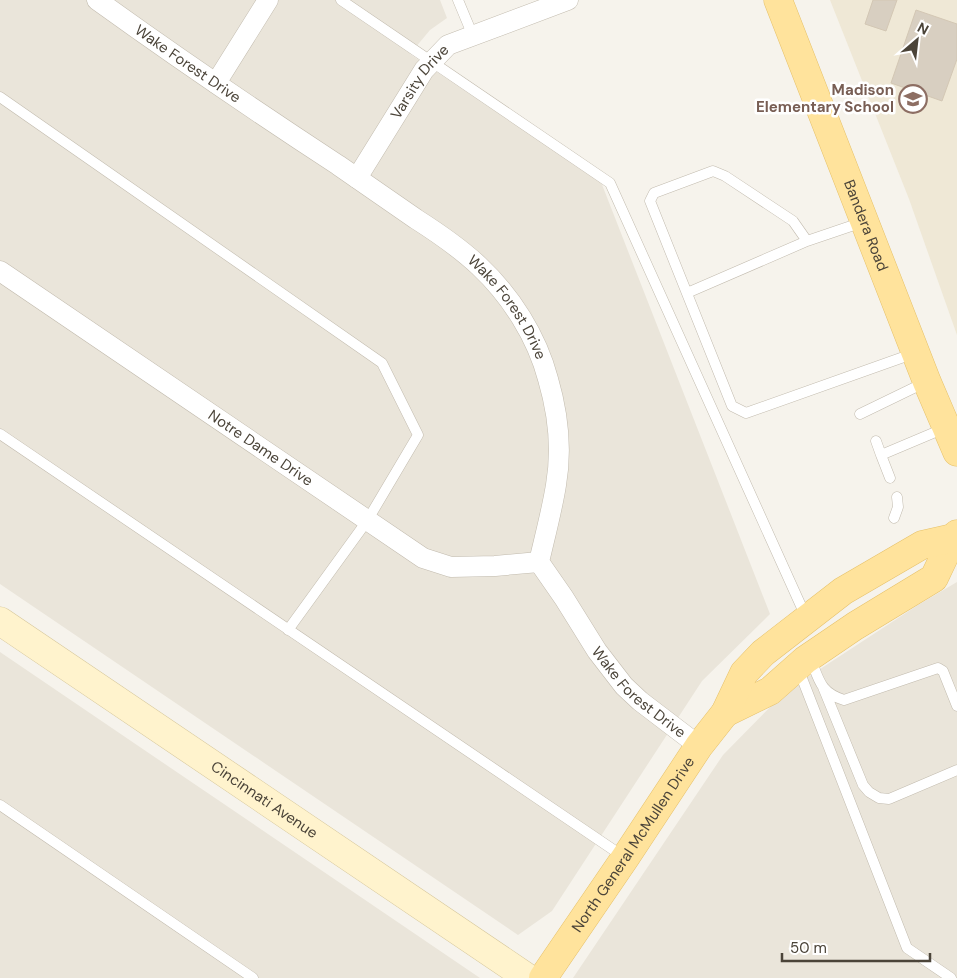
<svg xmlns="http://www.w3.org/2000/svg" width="957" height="978" viewBox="0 0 957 978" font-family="'DM Sans',sans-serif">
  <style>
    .residential { fill: #eae5da }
    .education { fill: #efe8d6 }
    .building { fill: #d8cfc1; stroke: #d3c7b4 }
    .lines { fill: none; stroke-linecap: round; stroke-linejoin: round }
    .lane-casing { stroke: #c2bbae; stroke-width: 11 }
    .street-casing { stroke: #c2bbae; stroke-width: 21 }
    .secondary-casing { stroke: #d6c79b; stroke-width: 29 }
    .primary-casing { stroke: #e6c16a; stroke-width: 29 }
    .lane { stroke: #fff; stroke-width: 10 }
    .street { stroke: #fff; stroke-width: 20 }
    .secondary { stroke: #fff3cd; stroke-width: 28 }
    .primary { stroke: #ffe39c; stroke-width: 28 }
    .labels { text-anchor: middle; stroke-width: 5; stroke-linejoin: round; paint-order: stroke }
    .street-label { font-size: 15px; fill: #4b4439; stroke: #fff }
    .education-label { font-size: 15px; font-weight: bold; fill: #785e54; stroke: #fff; text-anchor: end }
  </style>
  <rect width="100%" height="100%" fill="#f6f3ec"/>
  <path class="residential" d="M0,0H440L447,18L430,30L410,54L601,182L770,614L702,681L552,911L518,935L0,584Z
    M957,582V978H573L723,755L785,692L918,605Z
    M0,652L480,978H0Z"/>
  <path class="education" d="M830,0H957V335L909,199Z"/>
  <path class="building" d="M873,0H897L886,31L865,24Z
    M916,10L957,24V59L942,101L891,83Z"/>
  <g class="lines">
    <defs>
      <path id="lane" d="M341,0L610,183L806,617
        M458,0L473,36
        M0,97L382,363L418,435L367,521L288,630
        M863,222L807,241L793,221L725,176L713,171L654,193L650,201L732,406L746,413L915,353
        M687,293L807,241
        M860,414L926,382
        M0,434L624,857
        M876,441L881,455
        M890,478L881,455L945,428
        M894,518L898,507L897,497
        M810,657C819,679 819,692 844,700L938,668L943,671L957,706
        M798,668L907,948L951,978
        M823,687L863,785L869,792L879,798L889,799L957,770
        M0,805L253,978"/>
      <g id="street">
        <path id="s1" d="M97,0C176,57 257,112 338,165C364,183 390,201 416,219C438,233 460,248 479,266C511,296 537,337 548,379C558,413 562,450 556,485C552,510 545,536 539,562L564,598L597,651L624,686L640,701L699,746"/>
        <path d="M216,83L268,0"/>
        <path id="s2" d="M357,178L424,70L448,45L568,0"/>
        <path id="s3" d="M0,271L423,558L451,567L495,566L539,562"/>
      </g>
      <g id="secondary">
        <path id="s4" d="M0,621L528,978"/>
      </g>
      <g id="primary">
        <path id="s5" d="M778,0L927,382L957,452"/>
        <path d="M725,713L770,691L805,660L855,626L934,578L953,538L957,534"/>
        <path id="s6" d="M543,978L625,858L699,746L725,713L744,673L763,653L843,591L922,545L953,538"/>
      </g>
    </defs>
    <use href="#lane" class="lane-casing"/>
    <use href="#street" class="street-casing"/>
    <use href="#secondary" class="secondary-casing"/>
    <use href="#primary" class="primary-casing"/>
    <use href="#lane" class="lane"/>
    <use href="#street" class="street"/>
    <use href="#secondary" class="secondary"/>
    <use href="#primary" class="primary"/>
  </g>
  <defs>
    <symbol id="school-ring" viewBox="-11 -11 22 22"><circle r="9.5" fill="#fff" stroke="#8d6e63" stroke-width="1.5"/><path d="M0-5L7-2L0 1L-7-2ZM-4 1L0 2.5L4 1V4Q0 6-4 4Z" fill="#8d6e63"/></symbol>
  </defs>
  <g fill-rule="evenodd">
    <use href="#school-ring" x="897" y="83" width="32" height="32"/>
  </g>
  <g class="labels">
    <g class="street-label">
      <text dy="5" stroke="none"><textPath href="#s1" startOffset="111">Wake Forest Drive</textPath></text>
      <text dy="5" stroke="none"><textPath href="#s2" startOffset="115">Varsity Drive</textPath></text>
      <text dy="5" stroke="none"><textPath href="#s5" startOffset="242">Bandera Road</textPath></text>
      <text dy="5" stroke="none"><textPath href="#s1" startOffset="516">Wake Forest Drive</textPath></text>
      <text dy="5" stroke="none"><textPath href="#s3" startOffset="315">Notre Dame Drive</textPath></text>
      <text dy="5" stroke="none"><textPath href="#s1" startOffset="951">Wake Forest Drive</textPath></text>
      <text dy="5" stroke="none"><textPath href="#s4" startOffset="319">Cincinnati Avenue</textPath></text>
      <text dy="5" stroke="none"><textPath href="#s6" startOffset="161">North General McMullen Drive</textPath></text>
    </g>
    <g class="education-label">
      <text x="894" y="95">Madison<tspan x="894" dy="17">Elementary School</tspan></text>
    </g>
  </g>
  <g transform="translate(917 40) rotate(28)" stroke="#ffffff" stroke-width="4" paint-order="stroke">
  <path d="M0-4L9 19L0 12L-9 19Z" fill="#4b4439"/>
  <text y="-8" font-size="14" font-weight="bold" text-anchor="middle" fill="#4b4439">N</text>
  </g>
  <path d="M782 953v8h148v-8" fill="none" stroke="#4b4439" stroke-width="2.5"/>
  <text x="790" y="953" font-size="15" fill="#4b4439" stroke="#ffffff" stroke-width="4" paint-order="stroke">50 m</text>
</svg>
